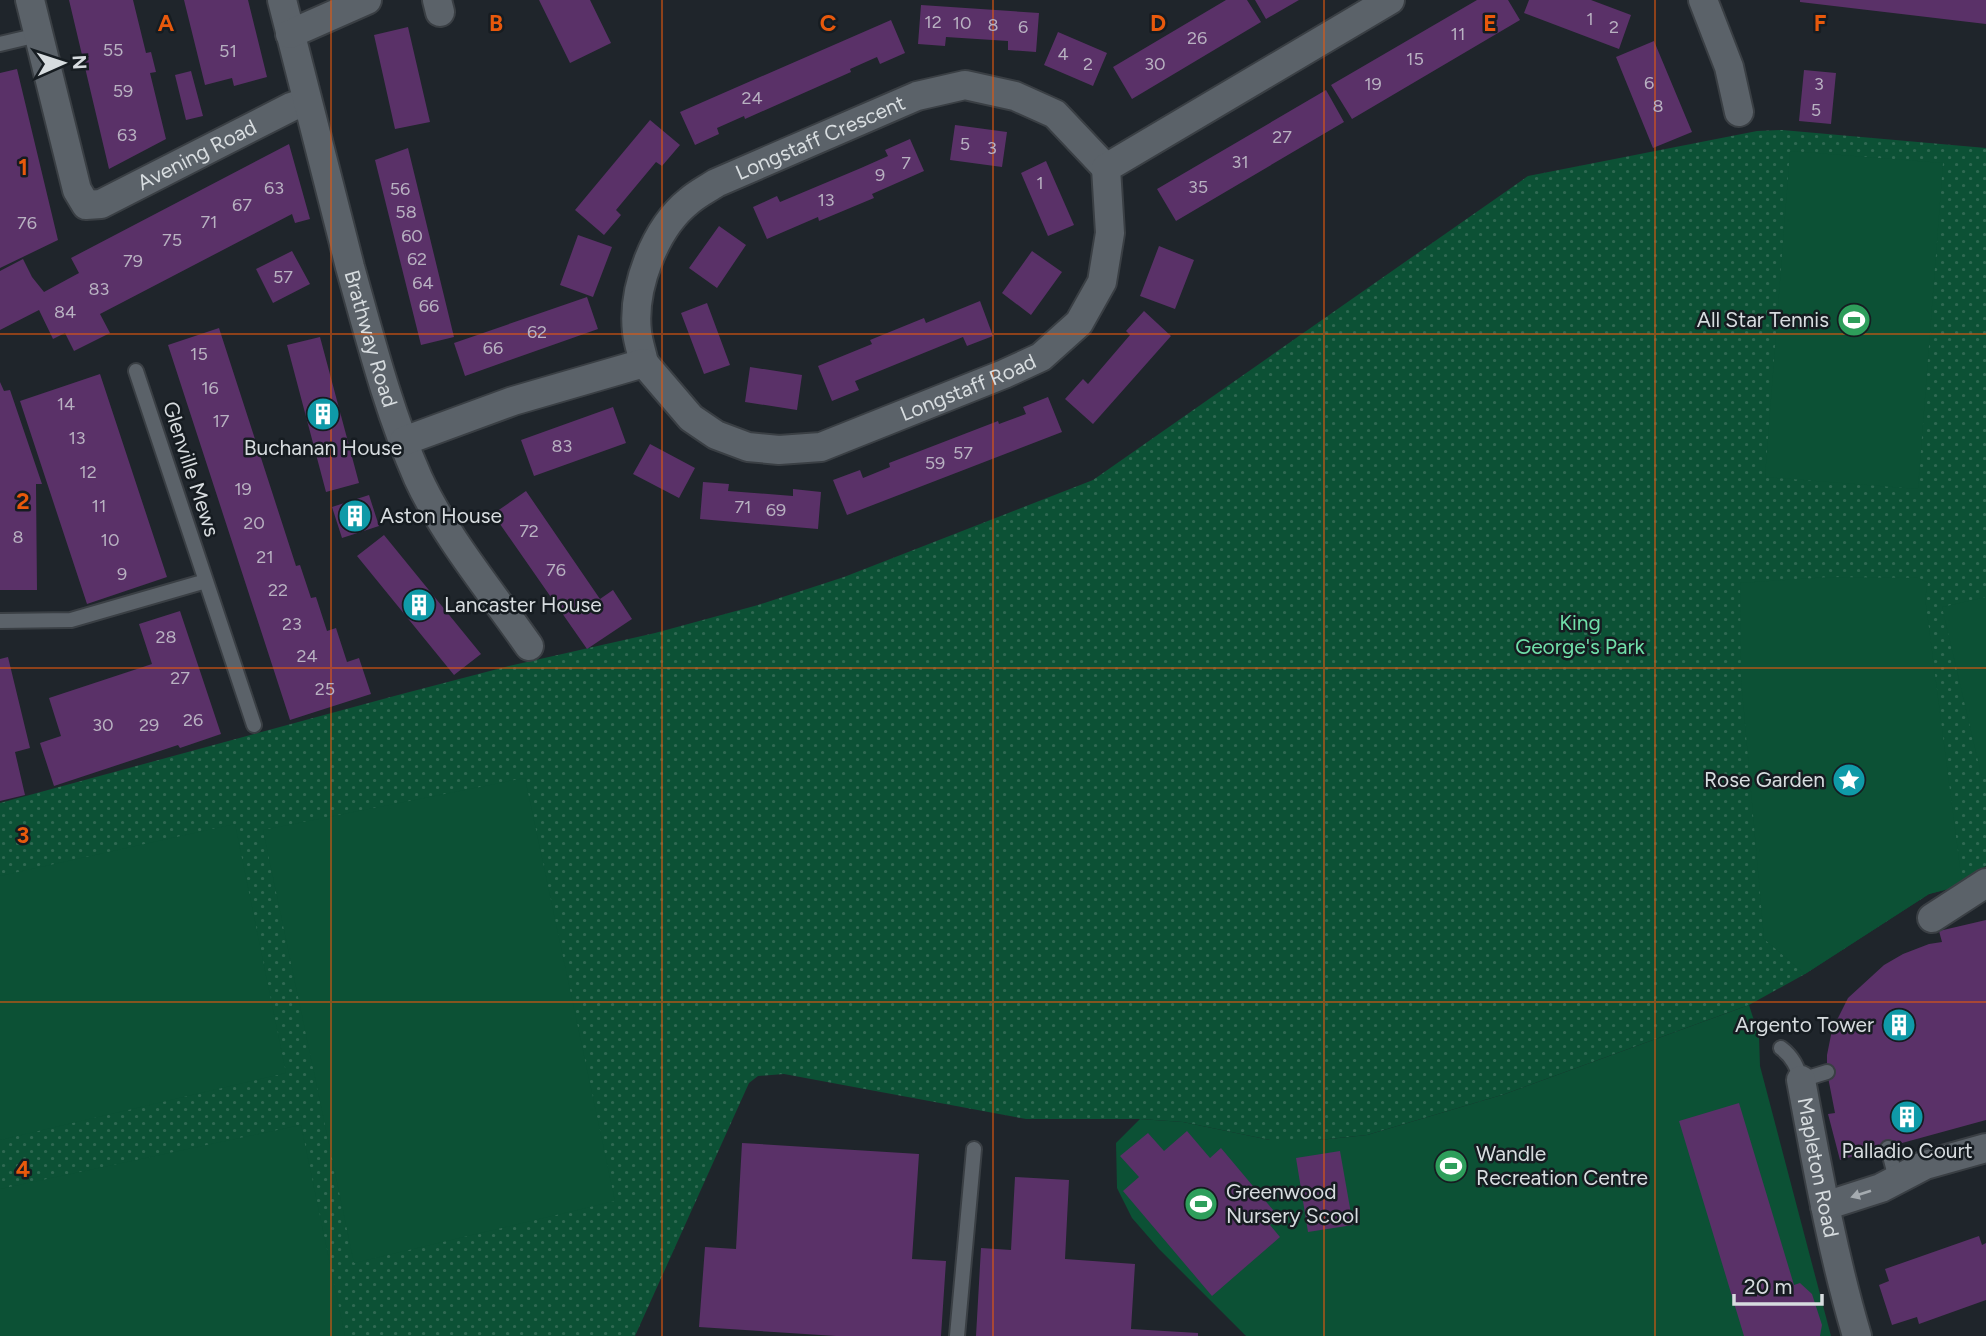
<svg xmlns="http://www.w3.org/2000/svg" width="1986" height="1336" viewBox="0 0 1986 1336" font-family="Figtree,sans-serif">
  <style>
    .grass { fill: url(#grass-dots) }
    .garden { fill: #0c5135 }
    .building { fill: #5a3168 }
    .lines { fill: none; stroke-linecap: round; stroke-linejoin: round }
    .service-casing { stroke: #3a3f44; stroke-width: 18 }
    .minor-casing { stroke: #3a3f44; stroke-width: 32 }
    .service { stroke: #5b6269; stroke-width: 14 }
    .minor { stroke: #5b6269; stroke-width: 28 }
    .oneway { fill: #a5abb0 }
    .grid { fill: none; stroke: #e8590c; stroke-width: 2; stroke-opacity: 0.55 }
    .labels { text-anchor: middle; stroke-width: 5; stroke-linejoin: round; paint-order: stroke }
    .number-label { font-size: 18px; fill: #b8b1c1 }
    .street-label { font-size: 21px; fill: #d7dcdf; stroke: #161c21 }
    .poi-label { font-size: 21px; fill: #d7dcdf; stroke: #161c21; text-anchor: start }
    .park-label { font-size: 21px; fill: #70e0a9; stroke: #161c21 }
    .grid-label { font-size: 23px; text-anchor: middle; font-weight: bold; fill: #e8590c; stroke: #161c21; stroke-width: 5; stroke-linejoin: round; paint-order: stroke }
  </style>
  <defs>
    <pattern id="grass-dots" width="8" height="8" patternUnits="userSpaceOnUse" patternTransform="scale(1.75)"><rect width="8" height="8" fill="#0c5135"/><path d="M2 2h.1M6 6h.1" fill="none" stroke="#2f6952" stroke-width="1.8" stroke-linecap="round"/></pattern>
  </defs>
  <rect width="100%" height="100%" fill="#1f252b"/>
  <path class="grass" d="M1782,130L1986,148V866L1956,887L1929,894L1805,974L1749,1005L1505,1094L1367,1135L1319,1140H1270L1183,1122L1140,1119H1026L784,1074L758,1076L749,1083L635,1336H0V803L398,695L509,666L655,633L758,605L844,577L1093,480L1528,176L1757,131Z"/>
  <path class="garden" d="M1790,151L1943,163L1918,489L1765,477Z
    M1830,577L1919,578L1928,583L1925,597L1962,883L1956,887L1929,894L1805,974L1764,939L1741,678L1740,583Z
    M1986,597V777L1982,778L1942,607Z
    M525,778L615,1201L354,1263L263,830Z
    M235,824L286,1073L0,1140V876Z
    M1749,1005L1759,1036L1760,1066L1831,1336H1246L1159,1249L1132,1218L1117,1188L1116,1143L1140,1119L1183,1122L1270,1140H1319L1367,1135L1505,1094Z
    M301,1125L345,1336H0V1189Z"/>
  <path class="building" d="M69,0H133L146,53L151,52L156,72L150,73L166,139L109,169Z
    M184,0H248L267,77L234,86L232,78L205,85Z
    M539,0H590L611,43L570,63Z
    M1226,0H1247L1261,22L1132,99L1113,67Z
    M1255,0H1299L1266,19Z
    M1477,0H1508L1520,20L1352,119L1331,85Z
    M1529,0H1591L1631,15L1619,49L1524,13Z
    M1800,0H1986V24L1800,2Z
    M921,5L1039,13L1036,52L1008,50V41L946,37L945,46L918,44Z
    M891,20L905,53L880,64L877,57L850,69L851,72L745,119L744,116L717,128L719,134L695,145L680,112Z
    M408,27L430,122L395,129L374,35Z
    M1058,32L1107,53L1093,86L1044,65Z
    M1654,41L1692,132L1653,148L1616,57Z
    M17,69L58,240L0,268V73Z
    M1804,70L1836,73L1831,124L1799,121Z
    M191,71L203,116L186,120L175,75Z
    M1326,90L1344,122L1176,221L1157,189Z
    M650,120L680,145L662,166L656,162L616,210L621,215L604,235L575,210Z
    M955,125L1007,132L1002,167L950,160Z
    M910,139L924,171L872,194L874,198L819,221L818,217L767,239L753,207L777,196L780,202L861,168L888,156L885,150Z
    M289,144L310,219L295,223L292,214L100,314L110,333L74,351L65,333L53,339L39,310L0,330V271L23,259L32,277L44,292L79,273L71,258Z
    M408,148L454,337L421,345L375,160Z
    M1046,161L1074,225L1048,236L1021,173Z
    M719,226L746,245L717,288L689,268Z
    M578,235L612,247L593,297L560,285Z
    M1159,246L1194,260L1175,309L1140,296Z
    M292,251L310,284L273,303L256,269Z
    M1032,251L1062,272L1031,315L1002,293Z
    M587,297L598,329L465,376L454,343Z
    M980,301L993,336L967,346L963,337L855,381L859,390L832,401L818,366L872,344L870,340L924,318L926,323Z
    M707,303L730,365L704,374L681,313Z
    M1144,311L1171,336L1093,424L1065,399L1083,379L1088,384L1130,335L1126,331Z
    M219,328L296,566L300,565L311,598L316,597L327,631L336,628L347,662L359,658L371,694L290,720L168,345Z
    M320,337L359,483L326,492L287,345Z
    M750,367L802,375L797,410L745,402Z
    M100,374L167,577L87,604L20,401Z
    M0,382L4,391L10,390L42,484H36L37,590H0Z
    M1048,397L1062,432L847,515L833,480L860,470L863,478L890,467L889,463L998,421L999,424L1026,414L1023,407Z
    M613,407L626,443L534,476L521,440Z
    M650,444L695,468L679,498L633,474Z
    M703,482L729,484L728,491L793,496V489L821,492L818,529L700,519Z
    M526,491L600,599L613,590L632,619L587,649L493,514Z
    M369,495L379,526L342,538L332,507Z
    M384,535L481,654L454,675L357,556Z
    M180,611L221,734L180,748L178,745L54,786L40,743L61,736L49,698L152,664L139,624Z
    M8,657L30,748L15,752L25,795L0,801V659Z
    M1986,920V1120L1840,1160L1828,1114L1835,1113L1827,1072V1055L1832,1030L1848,998L1884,965L1903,954L1929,944L1942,942L1939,931Z
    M1739,1103L1794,1285L1800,1283L1812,1294L1822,1325L1820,1336H1744L1679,1121Z
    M1187,1131L1210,1158L1221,1148L1279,1217L1270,1225L1280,1237L1212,1296L1123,1191L1139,1177L1120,1156L1148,1133L1164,1151Z
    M742,1143L919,1154L912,1259L946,1261L941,1336H836L699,1327L705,1247L736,1249Z
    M1340,1151L1353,1225L1308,1232L1296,1158Z
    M1015,1177L1069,1180L1065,1259L1135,1264L1131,1329L1198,1333V1336H976L981,1248L1011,1250Z
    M1979,1236L1982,1245L1986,1243V1300L1919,1324L1917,1317L1892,1325L1879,1285L1889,1281L1885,1269Z"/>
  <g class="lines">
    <defs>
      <path id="service" d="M0,44L38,35
        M136,371L206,581
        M0,621L71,620L206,581L254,725
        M1781,1048C1793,1057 1797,1067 1801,1080L1827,1072
        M1888,1148L1896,1179
        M957,1336L974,1149"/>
      <g id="minor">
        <path id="s1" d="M30,0L77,190L86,205L101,204L291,107L306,102"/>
        <path id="s2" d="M282,0C304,89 327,178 350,267C370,338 388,410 418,478C444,535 493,594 529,646"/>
        <path d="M437,0L440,12"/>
        <path d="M1703,0L1729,67L1739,112"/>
        <path d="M290,34L367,0"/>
        <path id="s3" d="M644,363C642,353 638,342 637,332C632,288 655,228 689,201C697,194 707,189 716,183L917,96L965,85L1015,96L1055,114L1106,168"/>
        <path id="s4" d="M404,441L513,401L644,363L691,418L716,435L748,447L779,450L821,447L1004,374L1041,357L1079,323L1102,282L1110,233L1106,168L1390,0"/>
        <path d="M1932,918L1986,883"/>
        <path id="s5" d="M1801,1080C1817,1166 1832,1252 1857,1336"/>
        <path d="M1825,1206L1881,1188L1925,1165L1986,1148"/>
      </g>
    </defs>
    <use href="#service" class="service-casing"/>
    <use href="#minor" class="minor-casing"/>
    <use href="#service" class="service"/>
    <use href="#minor" class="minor"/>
  </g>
  <defs><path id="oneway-solid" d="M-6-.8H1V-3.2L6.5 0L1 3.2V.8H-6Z" transform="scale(1.75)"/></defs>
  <use class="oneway" href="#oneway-solid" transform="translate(1861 1194) rotate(162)"/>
  <path class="grid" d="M331,0V1336M662,0V1336M993,0V1336M1324,0V1336M1655,0V1336M0,334H1986M0,668H1986M0,1002H1986"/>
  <defs>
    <symbol id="stadium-disc" viewBox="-11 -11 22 22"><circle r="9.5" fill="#2e9e5b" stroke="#161c21"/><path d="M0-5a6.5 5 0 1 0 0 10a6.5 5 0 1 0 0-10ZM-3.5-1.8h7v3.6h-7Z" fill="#fff"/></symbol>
    <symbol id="building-disc" viewBox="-11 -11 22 22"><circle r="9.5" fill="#0f9aa8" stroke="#161c21"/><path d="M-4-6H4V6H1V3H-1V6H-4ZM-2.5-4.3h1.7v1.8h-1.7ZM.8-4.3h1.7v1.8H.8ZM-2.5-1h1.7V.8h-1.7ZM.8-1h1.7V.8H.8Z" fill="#fff"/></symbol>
    <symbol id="sight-disc" viewBox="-11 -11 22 22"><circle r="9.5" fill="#0f9aa8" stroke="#161c21"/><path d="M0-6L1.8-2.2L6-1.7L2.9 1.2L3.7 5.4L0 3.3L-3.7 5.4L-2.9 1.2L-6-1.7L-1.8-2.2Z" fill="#fff"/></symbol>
  </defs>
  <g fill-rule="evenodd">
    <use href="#stadium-disc" x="1835" y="301" width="38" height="38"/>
    <use href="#building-disc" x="304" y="395" width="38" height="38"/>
    <use href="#building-disc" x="336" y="497" width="38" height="38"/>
    <use href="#building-disc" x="400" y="586" width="38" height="38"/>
    <use href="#sight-disc" x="1830" y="761" width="38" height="38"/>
    <use href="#building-disc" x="1880" y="1006" width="38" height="38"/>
    <use href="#building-disc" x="1888" y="1098" width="38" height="38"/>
    <use href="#stadium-disc" x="1432" y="1147" width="38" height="38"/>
    <use href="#stadium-disc" x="1182" y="1185" width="38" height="38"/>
  </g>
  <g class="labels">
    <g class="number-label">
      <text x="1590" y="25">1</text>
      <text x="933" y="28">12</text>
      <text x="962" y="29">10</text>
      <text x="993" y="31">8</text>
      <text x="1023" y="33">6</text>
      <text x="1614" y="33">2</text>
      <text x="1458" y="40">11</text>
      <text x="1197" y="44">26</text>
      <text x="113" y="56">55</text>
      <text x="228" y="57">51</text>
      <text x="1063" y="60">4</text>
      <text x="1415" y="65">15</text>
      <text x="1088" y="70">2</text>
      <text x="1155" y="70">30</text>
      <text x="1649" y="89">6</text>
      <text x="1373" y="90">19</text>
      <text x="1819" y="90">3</text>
      <text x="123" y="97">59</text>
      <text x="752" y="104">24</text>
      <text x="1658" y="112">8</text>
      <text x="1816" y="116">5</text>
      <text x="127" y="141">63</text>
      <text x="1282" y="143">27</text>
      <text x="965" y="150">5</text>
      <text x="992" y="154">3</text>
      <text x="1240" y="168">31</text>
      <text x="906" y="169">7</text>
      <text x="880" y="181">9</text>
      <text x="1040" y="189">1</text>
      <text x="1198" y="193">35</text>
      <text x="274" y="194">63</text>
      <text x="400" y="195">56</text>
      <text x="826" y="206">13</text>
      <text x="242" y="211">67</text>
      <text x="406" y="218">58</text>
      <text x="209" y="228">71</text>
      <text x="27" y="229">76</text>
      <text x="412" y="242">60</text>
      <text x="172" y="246">75</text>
      <text x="417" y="265">62</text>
      <text x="133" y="267">79</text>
      <text x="283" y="283">57</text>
      <text x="423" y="289">64</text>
      <text x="99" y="295">83</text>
      <text x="429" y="312">66</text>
      <text x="65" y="318">84</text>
      <text x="537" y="338">62</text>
      <text x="493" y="354">66</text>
      <text x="199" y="360">15</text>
      <text x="210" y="394">16</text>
      <text x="66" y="410">14</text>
      <text x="221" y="427">17</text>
      <text x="77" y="444">13</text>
      <text x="562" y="452">83</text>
      <text x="963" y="459">57</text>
      <text x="935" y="469">59</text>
      <text x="88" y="478">12</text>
      <text x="243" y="495">19</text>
      <text x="99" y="512">11</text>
      <text x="743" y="513">71</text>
      <text x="776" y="516">69</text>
      <text x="254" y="529">20</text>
      <text x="529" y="537">72</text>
      <text x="18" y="543">8</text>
      <text x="110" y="546">10</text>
      <text x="265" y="563">21</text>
      <text x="556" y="576">76</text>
      <text x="122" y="580">9</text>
      <text x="278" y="596">22</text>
      <text x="292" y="630">23</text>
      <text x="166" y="643">28</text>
      <text x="307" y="662">24</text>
      <text x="180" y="684">27</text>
      <text x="325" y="695">25</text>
      <text x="193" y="726">26</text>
      <text x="103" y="731">30</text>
      <text x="149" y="731">29</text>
    </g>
    <g class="street-label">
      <text dy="7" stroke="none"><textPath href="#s3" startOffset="324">Longstaff Crescent</textPath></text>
      <text dy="7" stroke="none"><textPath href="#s1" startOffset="336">Avening Road</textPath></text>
      <text dy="7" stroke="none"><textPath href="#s2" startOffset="350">Brathway Road</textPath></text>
      <text dy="7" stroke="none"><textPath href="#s4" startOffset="621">Longstaff Road</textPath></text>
      <text transform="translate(191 469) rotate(72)" y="7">Glenville Mews</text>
      <text dy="7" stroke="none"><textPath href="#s5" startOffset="89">Mapleton Road</textPath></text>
    </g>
    <g class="poi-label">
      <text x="1829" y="327" text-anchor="end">All Star Tennis</text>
      <text x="323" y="455" text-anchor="middle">Buchanan House</text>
      <text x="380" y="523">Aston House</text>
      <text x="444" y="612">Lancaster House</text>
      <text x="1825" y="787" text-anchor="end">Rose Garden</text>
      <text x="1874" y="1032" text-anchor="end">Argento Tower</text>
      <text x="1907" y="1158" text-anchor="middle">Palladio Court</text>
      <text x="1476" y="1161">Wandle<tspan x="1476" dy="24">Recreation Centre</tspan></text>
      <text x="1226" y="1199">Greenwood<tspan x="1226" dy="24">Nursery Scool</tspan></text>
    </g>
    <g class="park-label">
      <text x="1580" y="630">King<tspan x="1580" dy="24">George's Park</tspan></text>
    </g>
  </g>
  <g class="grid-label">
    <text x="166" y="31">A</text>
    <text x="496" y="31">B</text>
    <text x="828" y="31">C</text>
    <text x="1158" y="31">D</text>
    <text x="1490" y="31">E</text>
    <text x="1820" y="31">F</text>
    <text x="23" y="175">1</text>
    <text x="23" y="509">2</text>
    <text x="23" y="843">3</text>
    <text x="23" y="1177">4</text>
  </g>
  <g transform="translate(63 63) rotate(87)" stroke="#161c21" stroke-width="5" paint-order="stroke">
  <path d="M0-5L12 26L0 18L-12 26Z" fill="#d7dcdf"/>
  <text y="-10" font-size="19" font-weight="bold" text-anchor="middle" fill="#d7dcdf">N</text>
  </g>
  <path d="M1734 1294v10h88v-10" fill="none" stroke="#d7dcdf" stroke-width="3.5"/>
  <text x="1744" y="1294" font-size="21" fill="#d7dcdf" stroke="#161c21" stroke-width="5" paint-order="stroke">20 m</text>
</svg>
